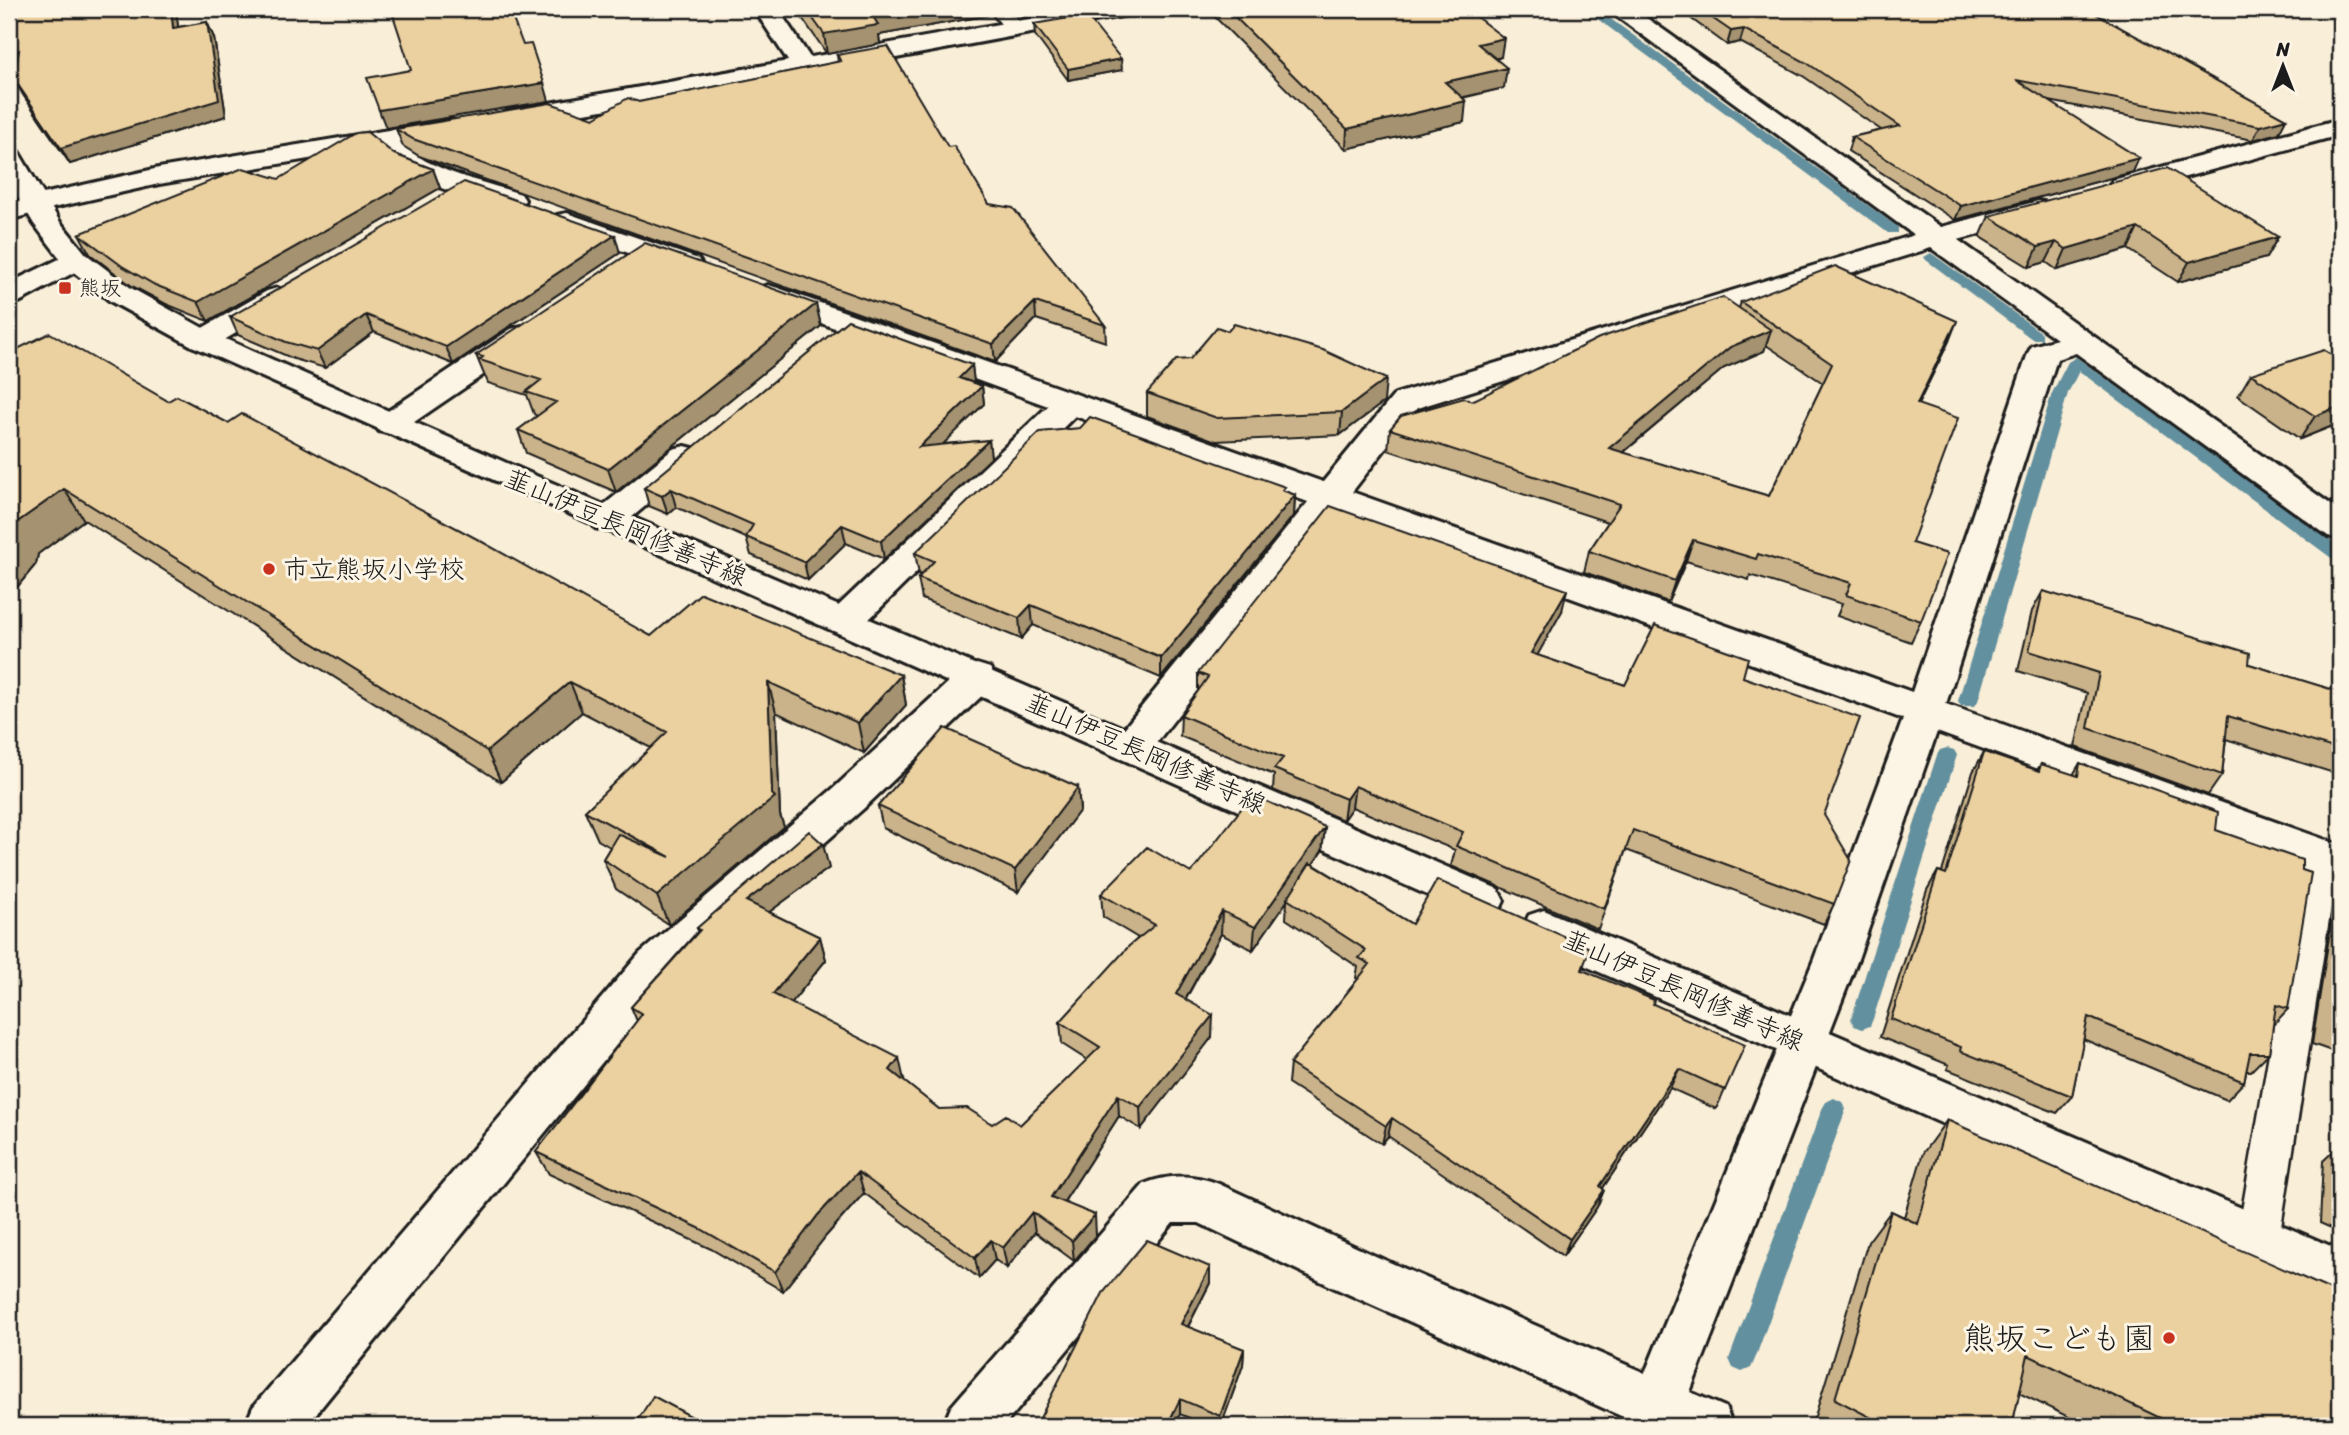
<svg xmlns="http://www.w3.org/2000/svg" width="2349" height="1435" viewBox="0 0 2349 1435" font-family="Sriracha,'Klee One',sans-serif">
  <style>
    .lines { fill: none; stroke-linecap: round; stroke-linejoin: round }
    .stream { fill: #64909e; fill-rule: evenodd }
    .service-casing { stroke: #1c1c1c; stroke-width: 5 }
    .minor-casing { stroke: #1c1c1c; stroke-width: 6 }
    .tertiary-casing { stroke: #1c1c1c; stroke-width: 6 }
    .secondary-casing { stroke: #1c1c1c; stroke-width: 6 }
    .service { fill: #fcf5e5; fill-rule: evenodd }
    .minor { fill: #fcf5e5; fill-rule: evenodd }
    .tertiary { fill: #fcf5e5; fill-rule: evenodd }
    .secondary { fill: #fcf5e5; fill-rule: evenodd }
    .wall { fill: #cab38a; stroke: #1c1c1c; stroke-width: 2; fill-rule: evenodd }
    .shaded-wall { fill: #a49270; stroke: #1c1c1c; stroke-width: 2 }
    .building { fill: #ebd0a0; stroke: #1c1c1c; stroke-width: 2 }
    .poi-dot { fill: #c8321e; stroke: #fcf5e5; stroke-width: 2.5 }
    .labels { text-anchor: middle; stroke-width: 6; stroke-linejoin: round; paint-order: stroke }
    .far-poi-label { font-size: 21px; fill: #1c1c1c; stroke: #fcf5e5; text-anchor: start }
    .street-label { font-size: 26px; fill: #1c1c1c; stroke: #fcf5e5 }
    .poi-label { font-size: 26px; fill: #1c1c1c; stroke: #fcf5e5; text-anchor: start }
    .near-poi-label { font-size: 32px; fill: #1c1c1c; stroke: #fcf5e5; text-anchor: end }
  </style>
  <rect width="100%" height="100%" fill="#f9eed7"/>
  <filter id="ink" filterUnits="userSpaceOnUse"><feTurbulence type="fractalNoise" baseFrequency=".0143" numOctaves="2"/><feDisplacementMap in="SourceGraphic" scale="14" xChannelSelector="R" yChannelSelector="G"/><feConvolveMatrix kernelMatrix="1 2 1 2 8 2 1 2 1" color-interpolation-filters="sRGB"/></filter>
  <g filter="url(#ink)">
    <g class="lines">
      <path class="stream" d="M1584,9H1597L1898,227V233H1888Z
        M1931,253L2042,333V339H2032L1926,260L1924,257Z
        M2076,357L2340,547V562L2334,560L2079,371L2068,393L1978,701L1975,706H1961L1958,701L2052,393L2068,362Z
        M1947,748L1954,750L1957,755L1873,1019L1870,1026L1862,1029L1854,1026L1851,1019L1937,755L1940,750Z
        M1834,1098L1842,1102L1846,1109L1755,1359L1751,1368L1742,1372L1733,1368L1729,1359L1822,1109L1826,1102Z"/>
      <defs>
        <path id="service" d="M989,9H1009L1026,30L1016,36L1009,34Z
          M2321,841L2334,845L2339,855L2279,1240L2273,1255L2258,1261L2243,1255L2237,1240L2303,855L2308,845Z"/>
        <path id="minor" d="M754,9H778L817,68L814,73H796Z
          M1607,9H1634L1941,227L2038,201L2048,203L2052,209L2048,215L1958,240L2340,511V539L2328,536L2076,353L2057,359L1946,704L2340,845V879L1937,732L1858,959L1690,1392L1725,1407L1733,1426H1629L1630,1420L1337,1289L1199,1223H1173L1004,1426H943L951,1407L1144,1184C1168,1174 1195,1174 1219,1184L1373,1255L1645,1373L1814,959L1903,719L1336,512L1146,756L1132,761L1118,756L1112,746L1118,736L1308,502L1075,416L858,630L845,634L832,630L827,621L832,612L1048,406L758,300L753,294L758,288L768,285L778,288L1323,482L1395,394L1914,235ZM1931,248L2057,339L2032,346L2028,353L1912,692L1352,492L1417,408Z
          M2340,119V135L2123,194L2113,192L2109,186L2113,180Z
          M384,131C398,135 412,154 428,162C457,177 490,184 521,194L525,200L521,206L511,208C462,196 401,182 371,139L375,133Z
          M35,196L45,198L49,204L45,210L9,220V203Z
          M567,213L698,259L702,265L698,271L688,274L678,271L557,227L553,221L557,215Z
          M76,251L86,254L90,260L86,266L19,302L9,305V283Z
          M277,288L287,291L292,297L287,303L214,346L203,349L192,346L188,340L192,334L267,291Z
          M522,326L533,329L537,335L533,341L401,431L390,434L379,431L374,424L379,417L511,329Z
          M685,446L697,449L701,456L697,463L619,528L607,531L595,528L590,520L595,512L673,449Z
          M977,664L990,668L996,678L990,688L863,809L670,979L306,1426H245L253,1407L640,953L835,787L964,668Z"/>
        <path id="tertiary" d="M1085,9H1134L1130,14L1122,16L805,75L515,125L506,122L502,117L506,112L515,109Z
          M449,120L458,122L462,128L458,134L159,184L35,212L25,210L21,204L25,198L159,168Z"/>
        <path id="secondary" d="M9,149L18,151L60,222L86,254L131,288L214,334L534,475L1498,889L1504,901L1498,913L1483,918L1468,913L192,346L110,301L66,266L34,224L9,182Z
          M1544,910L2340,1250V1299L1529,941L1523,928L1529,915Z"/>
      </defs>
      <use href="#service" class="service-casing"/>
      <use href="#minor" class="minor-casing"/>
      <use href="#tertiary" class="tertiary-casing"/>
      <use href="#secondary" class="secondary-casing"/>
      <use href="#service" class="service"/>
      <use href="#minor" class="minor"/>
      <use href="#tertiary" class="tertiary"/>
      <use href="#secondary" class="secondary"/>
    </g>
    <path class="wall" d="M9,9H176L178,27L207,22L214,38L226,116L70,164L23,95L14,79L16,68L11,69Z
      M796,9H990V15L879,35L880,44L827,54Z
      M1012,9H1072L1022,18Z
      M1207,9H1476L1468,10L1501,57L1496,59L1504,88L1462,98L1464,122L1346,149Z
      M1678,9H2087L2279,133L2253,140L2049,101L2133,172L1955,220L1848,151L1852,137L1881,130L1803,76L1740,42L1727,45Z
      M1034,24L1122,70L1068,80L1035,35Z
      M837,55L948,147L989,204L1105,325L1106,342L1036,319L995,362L419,156L403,146L396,129L594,118L639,102L838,62Z
      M394,154L433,169L440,188L208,321L166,304L132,286L90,254L79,234L279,179Z
      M1989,216L2278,237L2266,258L2178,282L2128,249L2057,270L2046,262L2029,267L1980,237Z
      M620,253L453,364L374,332L325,368L294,359L238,335L230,317Z
      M1741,302L1949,341L1918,404L1912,543L1921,621L1911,642L1837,616L1842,604L1750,575L1749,580L1686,561L1668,602L1584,572L1589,551L1608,522L1388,450L1390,429L1739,308ZM1766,345L1823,383L1769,496L1623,453L1724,368L1764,351Z
      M816,304L821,326L616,492L526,453L518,430L537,416L534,414L527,395L488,383L486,378L485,377L476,355Z
      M9,353L168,401L228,423L651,636L901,675L906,705L864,753L776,712L780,815L784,827L669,925L616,889L603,859L610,847L598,840L585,811L651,748L582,712L501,782L84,520L38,554L36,564L18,586Z
      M972,365L974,383L982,386L984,404L943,444L989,440L991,458L884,559L846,543L808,580L751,555L746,538L676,507L668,514L649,506L644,488Z
      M2251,374L2340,423L2300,439L2238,396Z
      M1147,393L1384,402L1340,435L1216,441L1147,416Z
      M1285,491L1295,495L1294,515L1161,678L1033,625L1021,639L922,599L918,578L921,575L919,574L915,553Z
      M2043,591L2249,664L2340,692V775L2226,739L2222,775L2208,795L2075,747L2087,693L2018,671L2032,611Z
      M1562,611L1537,655L1625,685L1743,677L1824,815L1834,904L1824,924L1626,850L1598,929L1451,866L1455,850L1352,807L1343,820L1273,790L1274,775L1180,736L1181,715L1198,691V673Z
      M1984,752L2037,770L2041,764L2073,775L2080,763L2216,830L2288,1009L2273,1025L2269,1053L2251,1071H2246L2244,1082L2227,1100L2083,1039L2072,1096L2057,1113L1947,1069L1949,1065L1880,1037L1927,890L1938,871L1942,872L1973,772Z
      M1078,787L1080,810L1018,892L883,828L878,806Z
      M1325,827L1322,851L1313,864L1412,924L1583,970L1653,1004L1725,1090L1716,1109L1670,1088L1603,1188L1604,1190L1597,1207L1563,1256L1388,1136L1382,1144L1288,1083L1290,1064L1358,979L1356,978L1358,967L1286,919L1287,901L1253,950L1221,934L1186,999L1212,1037L1141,1129L1119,1116L1064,1202L1096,1235L1074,1261L1035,1232L1007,1268L995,1260L979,1278L864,1193L826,1236L783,1291L711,1249L549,1174L536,1152L637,1021L631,1007L698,931L697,928L829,868L769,912L820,937L826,960L791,1003L904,1080L903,1081L939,1109L992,1124L1020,1125L1087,1060L1062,1044L1060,1022L1138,938L1103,917L1101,894L1191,873Z
      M2340,898V1054L2312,1044L2334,906Z
      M1947,1120L2340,1426H2087L2019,1393L2012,1426H1812L1868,1242L1891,1211L1904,1217L1923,1153Z
      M2340,1145V1232L2320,1223L2323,1161Z
      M1210,1267V1283L1188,1327L1244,1349L1243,1365L1221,1426H1208L1180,1414L1036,1426Z"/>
    <path class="shaded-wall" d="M171,9H176L180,43L173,28Z
      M915,9H990V15L879,35L880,44L827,54L824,34L873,16Z
      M1022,9H1072L1022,18Z
      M207,22L214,38L226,116L70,164L61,148Z
      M1744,29L1740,42L1727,45L1731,31Z
      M1504,38L1501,57L1476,64L1478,44Z
      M19,50L27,66L11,69L9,65V52Z
      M1121,59L1122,70L1068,80V69Z
      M1507,68L1504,88L1442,102L1445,82Z
      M544,83L549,101L386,128L379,110Z
      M1466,101L1464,122L1346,149L1347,129Z
      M2286,119L2279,133L2253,140L2260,126Z
      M2139,158L2133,172L1955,220L1961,206Z
      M433,169L440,188L208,321L198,302Z
      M2138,228L2128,249L2057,270L2066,249Z
      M615,235L620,253L453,364L446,347Z
      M2278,237L2266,258L2178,282L2189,262Z
      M2056,242L2046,262L2029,267L2038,247Z
      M1035,302L1036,319L995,362L993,344Z
      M816,304L821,326L616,492L608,469Z
      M366,315L374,332L325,368L317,351Z
      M1957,321L1949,341L1908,425L1917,404Z
      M1771,330L1764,351L1724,368L1603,469L1609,448L1730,347Z
      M972,365L974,383L959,378Z
      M1386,379L1384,402L1340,435L1342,412Z
      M982,386L984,404L922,465L919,447Z
      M2340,406V423L2300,439L2315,416Z
      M989,440L991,458L884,559L881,541Z
      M64,489L84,520L38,554L36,564L18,586L9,592V540L16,523Z
      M671,489L676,507L668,514L662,496Z
      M1295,495L1294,515L1161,678V658Z
      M842,525L846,543L808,580L804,562Z
      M1693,540L1686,561L1668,602L1675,581Z
      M1567,590L1562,611L1527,674L1531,653Z
      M1031,605L1033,625L1021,639L1019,618Z
      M901,675L906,705L864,753L858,723Z
      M570,682L582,712L501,782L487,751Z
      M768,682L776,712L780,815L784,827L669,925L657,896L772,794Z
      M1355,786L1352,807L1343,820L1346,799Z
      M1078,787L1080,810L1018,892L1015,870Z
      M1325,827L1322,851L1288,900L1287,899V901L1253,950L1255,927Z
      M823,844L829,868L753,924L746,901Z
      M1222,911L1221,934L1176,1016V994Z
      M820,937L826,960L781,1016L773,994Z
      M1213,1015L1212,1037L1141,1129L1140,1107Z
      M899,1058L904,1080L895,1092L890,1070Z
      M1679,1069L1670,1088L1592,1204L1600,1186Z
      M1118,1095L1119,1116L1054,1217L1051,1197Z
      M1392,1118L1388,1136L1382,1144L1386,1126Z
      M858,1172L864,1193L826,1236L783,1291L775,1272L818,1215Z
      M1604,1190L1597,1207L1563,1256L1570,1239Z
      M1032,1212L1035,1232L1007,1268L1003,1248Z
      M1095,1215L1096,1235L1074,1261L1072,1241Z
      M991,1240L995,1260L979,1278L975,1258Z
      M1210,1267V1283L1181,1340V1324Z
      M1244,1349L1243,1365L1221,1426H1219L1220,1416Z
      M1180,1399V1414L1174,1426H1167Z"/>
    <path class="building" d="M9,9H171L173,28L207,22L219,100L61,148L14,79L19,50L9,52Z
      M391,9H509L523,45L531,44L544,83L379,110L367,78L411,70Z
      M806,9H915L873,16L878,25L824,34Z
      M1227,9H1466L1504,38L1478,44L1507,68L1445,82L1466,101L1347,129Z
      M1699,9H2087L2286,119L2260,126L2016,80L2139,158L1961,206L1852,137L1900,126L1807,63L1744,29L1731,31Z
      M1086,15L1121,59L1068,69L1034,24Z
      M888,46L948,147L954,146L989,204L1013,208L1105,325L1035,302L993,344L413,139L396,129L550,103L594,118L628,98L639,102L841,61L837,55Z
      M367,132L394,154L433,169L198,302L155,285L122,266L79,234L243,168L279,179L356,133Z
      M2167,168L2278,237L2189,262L2138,228L2066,249L2056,242L2038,247L1989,216Z
      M464,182L615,235L446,347L366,315L317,351L286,342L230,317Z
      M645,243L816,304L608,469L518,430L556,402L526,392L541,380L480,360L483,357L476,355Z
      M1835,266L1957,321L1917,404L1958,418L1912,543L1947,554L1921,621L1846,595L1851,583L1758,554L1756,559L1693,540L1675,581L1589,551L1620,504L1390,429L1401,416L1464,398L1472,401L1599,338L1723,297L1771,330L1730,347L1609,448L1769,496L1832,364L1741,302Z
      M848,320L972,365L959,378L982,386L919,447L989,440L881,541L842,525L804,562L746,537L753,525L671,489L662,496L644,488Z
      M1234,324L1323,350L1386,379L1342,412L1217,418L1147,393L1176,360L1190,359L1217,327L1228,331Z
      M50,333L168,401L177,396L228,423L242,414L477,539L651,636L701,593L901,675L858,723L768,682L772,794L775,797L657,896L603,859L618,834L670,857L585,811L667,732L570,682L487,751L64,489L16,523L15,534L9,540V353Z
      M2324,350L2340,360V406L2315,416L2251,374Z
      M1090,417L1285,487L1282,490L1295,495L1161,658L1031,605L1019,618L918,578L934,561L915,553L1040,432L1080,428Z
      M1330,506L1567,590L1531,653L1625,685L1655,625L1748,658L1743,677L1860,718L1824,815L1851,860L1834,904L1633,830L1604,909L1456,846L1463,832L1355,786L1346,799L1274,769L1283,758L1181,715L1208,677L1198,673Z
      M2043,591L2250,653L2249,664L2340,692V750L2228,716L2222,775L2088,728L2099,673L2029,651Z
      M945,728L1078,787L1015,870L878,806Z
      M1984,752L2039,771L2041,764L2078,776L2080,763L2218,812L2216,830L2302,860V870L2311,873L2288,1009L2276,1005L2269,1053H2250L2244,1082L2088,1017L2072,1096L1960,1051L1961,1047L1891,1019L1938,871L1946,874Z
      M1252,795L1325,827L1255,927L1222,911L1176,994L1213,1015L1140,1107L1118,1095L1051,1197L1095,1215L1072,1241L1032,1212L1003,1248L991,1240L975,1258L858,1172L818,1215L775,1272L701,1229L536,1152L642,1014L631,1007L700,930L697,928L809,831L823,844L746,901L820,937L773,994L899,1058L890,1070L939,1109L967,1108L992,1124L1006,1115L1020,1125L1100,1047L1060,1022L1129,946L1155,925L1101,894L1147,847L1191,873Z
      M1310,863L1412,924L1437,880L1590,948L1582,970L1654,1000L1653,1004L1745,1045L1725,1090L1679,1069L1600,1186L1604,1190L1570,1239L1392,1118L1386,1126L1290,1064L1370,964L1359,958L1366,950L1287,899Z
      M2340,970V1026L2332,1023Z
      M1947,1120L2340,1294V1426H2177L2028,1355L2012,1426H1887L1835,1399L1891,1211L1918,1224Z
      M1147,1240L1210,1267L1181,1324L1244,1349L1220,1416L1180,1399L1167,1426H1036L1103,1293Z
      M653,1396L709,1426H634Z"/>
  </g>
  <g class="poi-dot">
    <rect x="58" y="281" width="14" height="14" rx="3.5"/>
    <circle cx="269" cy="569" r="7"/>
    <circle cx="2169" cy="1338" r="7"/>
  </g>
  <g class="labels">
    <g class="far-poi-label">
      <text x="79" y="295">熊坂</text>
    </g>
    <g class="street-label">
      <text transform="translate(626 527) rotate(23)" y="9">韮山伊豆長岡修善寺線</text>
      <text transform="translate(1146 753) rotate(24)" y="9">韮山伊豆長岡修善寺線</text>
      <text transform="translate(1684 990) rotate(24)" y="9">韮山伊豆長岡修善寺線</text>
    </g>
    <g class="poi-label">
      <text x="283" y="578">市立熊坂小学校</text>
    </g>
    <g class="near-poi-label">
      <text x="2155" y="1349">熊坂こども園</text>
    </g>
  </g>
  <rect width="2349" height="1435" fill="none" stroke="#fcf5e5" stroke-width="35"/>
  <rect x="18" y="18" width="2314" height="1400" fill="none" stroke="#1c1c1c" stroke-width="2.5" filter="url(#ink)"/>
  <g transform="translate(2283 66)" stroke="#fcf5e5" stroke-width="5" paint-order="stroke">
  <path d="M0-5L12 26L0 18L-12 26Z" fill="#1c1c1c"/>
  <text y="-10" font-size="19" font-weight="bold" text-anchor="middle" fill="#1c1c1c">N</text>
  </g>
</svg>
